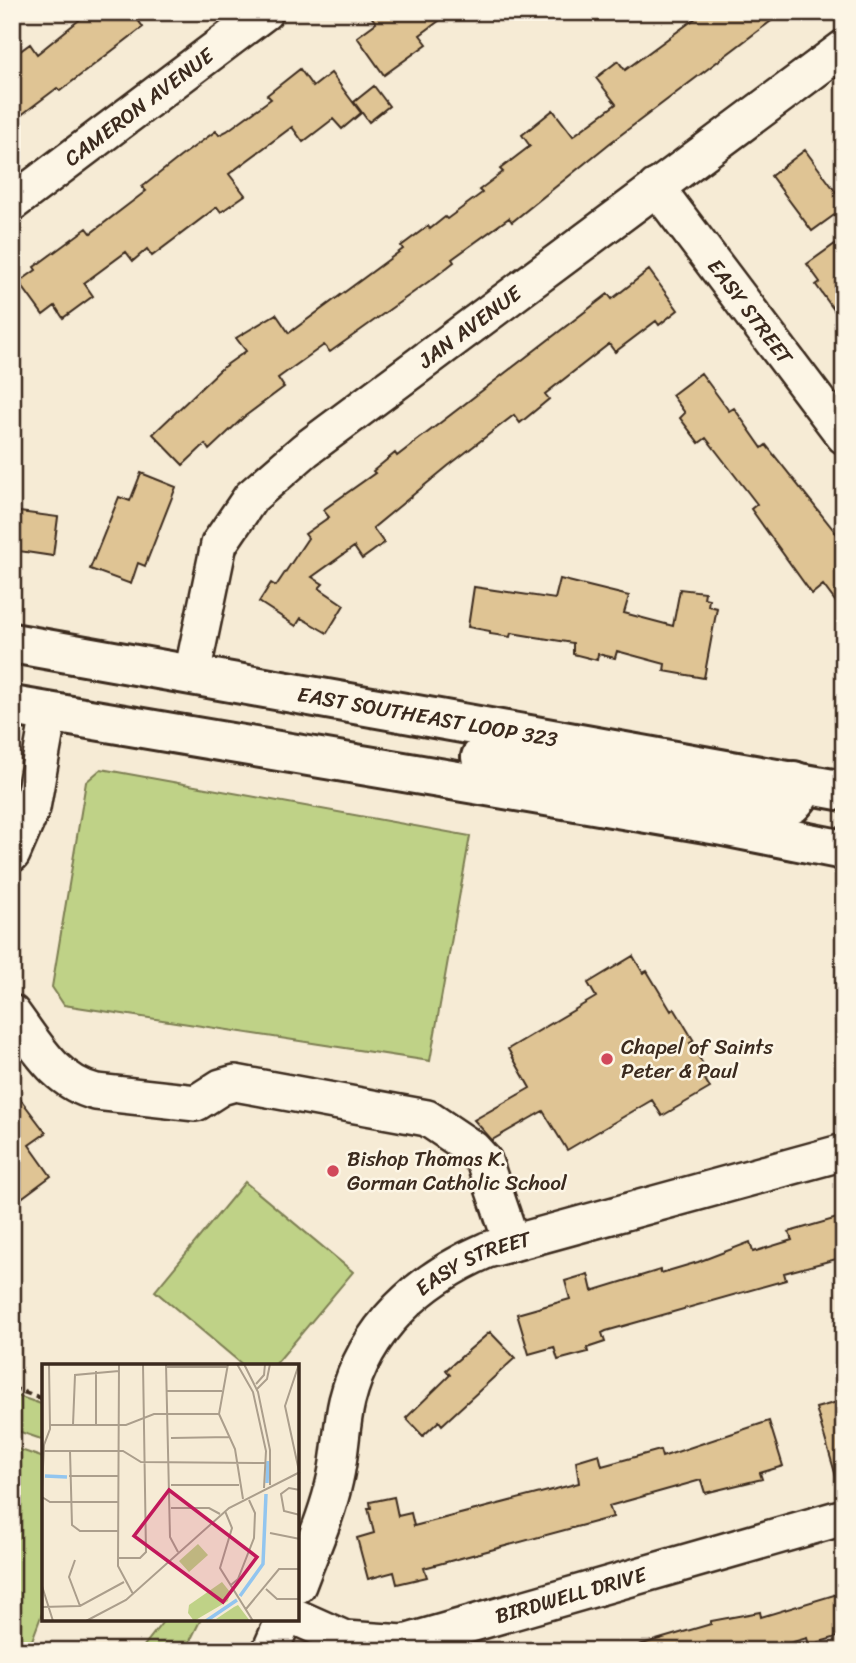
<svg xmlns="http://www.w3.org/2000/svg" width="856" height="1663" viewBox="0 0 856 1663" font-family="Sriracha,sans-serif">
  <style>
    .green { fill: #bfd287; stroke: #7d7e52; stroke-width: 2 }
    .building { fill: #dfc494; stroke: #3b2a1e; stroke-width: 2 }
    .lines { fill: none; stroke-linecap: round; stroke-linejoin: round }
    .minor-casing { stroke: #3b2a1e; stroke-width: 40 }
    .highway-casing { stroke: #3b2a1e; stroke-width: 44 }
    .path { stroke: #3b2a1e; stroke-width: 4.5; stroke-dasharray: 7 5; stroke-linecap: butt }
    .minor { stroke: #fcf5e5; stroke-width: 35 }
    .highway { stroke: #fcf5e5; stroke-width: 38 }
    .poi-dot { fill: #d1495b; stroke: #fcf5e5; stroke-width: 2.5 }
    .labels { text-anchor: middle; stroke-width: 5; stroke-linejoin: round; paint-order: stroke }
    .street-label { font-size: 21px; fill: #3b2a1e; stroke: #fcf5e5 }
    .poi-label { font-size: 21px; fill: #3b2a1e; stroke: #fcf5e5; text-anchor: start }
    .inset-river { fill: none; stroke: #92c5ef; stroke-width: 3.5 }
    .inset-road { fill: none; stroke: #ab9e8c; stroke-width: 2 }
    .view { fill: #c2185b; fill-opacity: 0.15; stroke: #c2185b; stroke-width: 3.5 }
    .inset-edge { fill: none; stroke: #3b2a1e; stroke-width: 3.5 }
  </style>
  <rect width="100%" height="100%" fill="#f6ebd5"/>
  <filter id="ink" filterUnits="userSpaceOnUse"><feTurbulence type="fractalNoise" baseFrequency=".0143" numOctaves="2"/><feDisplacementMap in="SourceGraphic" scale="14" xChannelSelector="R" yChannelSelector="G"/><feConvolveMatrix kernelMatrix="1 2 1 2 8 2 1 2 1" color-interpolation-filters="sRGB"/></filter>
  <g filter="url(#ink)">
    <path class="green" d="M101,769L470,836L430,1061L64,1005L52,987L86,782Z
      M245,1182L353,1272L275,1365H243L155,1291Z
      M12,1394L44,1405V1440L12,1429Z
      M12,1447L44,1458V1608L28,1651H12Z
      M165,1619H201L185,1651H140Z"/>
    <path class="building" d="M89,12H132L143,27L60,91L57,88L12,122V57L30,44L37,54Z
      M368,12H451L420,35L427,44L384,75L357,37L376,23Z
      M704,12H783L610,143L512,222L509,218L452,259L454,262L435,277L330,352L324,345L278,378L284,387L244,417L209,450L205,444L183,465L153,434L222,368L246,351L236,338L276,314L289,333L403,249L401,246L428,226L430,229L445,217L447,219L482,193L479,190L503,172L500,169L530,146L522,135L553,110L573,136L616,104L596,78L618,61L625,70Z
      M300,69L313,87L331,73L361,113L342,129L333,119L303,142L292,127L229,174L245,195L221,212L217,207L152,256L147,249L133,261L126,252L84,283L93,296L63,318L55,306L43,315L19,282L36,270L34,267L87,228L91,233L146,191L142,187L180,157L216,131L219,135L227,131L271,99L267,95Z
      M374,86L389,106L369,122L354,102Z
      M805,150L844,203V208L812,231L771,176Z
      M835,244L844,256V324L816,285L820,282L807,264Z
      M649,270L678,310L659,325L656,321L615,352L609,344L545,394L549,399L520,423L514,415L448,466L373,528L384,543L362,559L354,547L312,577L323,584L319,588L344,605L327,633L301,618L296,626L259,602L271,583L276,586L308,538L305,534L329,517L323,510L375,473L373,471L395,453L397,456L608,294L612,299Z
      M701,373L729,411L734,408L762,448L766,445L844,543V613L823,585L812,594L751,509L757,504L706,438L699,443L680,418L685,413L672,395Z
      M141,473L176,487L145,566L138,563L131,584L90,569L119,497L130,501Z
      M12,511L58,517L53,556L12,550Z
      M560,579L629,596L624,613L673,626L680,589L705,592L704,598L709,599L708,606L717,608L704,678L664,671L665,664L617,651L615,658L598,654L597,660L573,654V643L511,633L510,637L490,634V631L468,627L474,587L555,599Z
      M633,956L643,973L647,971L671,1011L674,1008L694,1041L690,1043L706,1069L701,1072L710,1088L662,1116L652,1100L567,1150L543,1111L492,1140L474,1120L530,1088L508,1049L596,997L588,983Z
      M12,1088L46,1133L29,1145L51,1176L12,1205Z
      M844,1216V1257L784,1273L786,1280L606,1331L602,1333L605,1342L587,1348L588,1352L558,1360L554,1347L529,1354L517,1314L570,1299L565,1281L588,1274L592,1291L660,1270L661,1273L698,1262L750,1242L753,1252L792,1240L789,1232Z
      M490,1332L515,1358L442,1425L439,1421L423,1436L406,1418L450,1375L446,1370Z
      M844,1400V1482L838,1483L816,1408Z
      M769,1421L783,1466L760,1473L762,1479L705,1493L701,1480L609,1506L613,1517L424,1568L427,1577L397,1584L394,1572L368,1579L357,1538L374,1533L368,1508H371L370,1502L394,1497L398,1516L411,1513L414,1526L579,1483L576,1461L599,1454L602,1466L660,1450L662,1457Z
      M844,1592V1635L809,1645L807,1638L762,1651H640L639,1645L711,1624V1621L760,1612L761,1617Z"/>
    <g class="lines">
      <defs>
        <g id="minor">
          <path id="s1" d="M656,187L844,436"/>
          <path id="s2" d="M12,203L265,12"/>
          <path id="s3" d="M192,674L219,544L251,497L305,450L844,48"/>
          <path d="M12,854L32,808L49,713"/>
          <path d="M12,1013C36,1045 55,1082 96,1092L196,1103L221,1087L235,1083L427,1118L473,1149L484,1161L512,1243"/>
          <path id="s4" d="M298,1585C311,1550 327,1516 335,1479C341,1454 341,1426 347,1401C365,1328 420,1279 487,1250L844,1152"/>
          <path id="s5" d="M298,1618L345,1639L404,1643L844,1517"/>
          <path d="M270,1651L284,1619"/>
        </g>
        <g id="highway">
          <path id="s6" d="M12,643L844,791"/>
          <path d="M12,706L718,825L844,850"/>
          <path d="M481,757L776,807L792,804L798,797L794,781"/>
        </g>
      </defs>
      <use href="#minor" class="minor-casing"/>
      <use href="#highway" class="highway-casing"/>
      <path class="path" d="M12,1388L44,1399"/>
      <use href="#minor" class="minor"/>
      <use href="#highway" class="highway"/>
    </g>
  </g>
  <g class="poi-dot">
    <circle cx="607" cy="1059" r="7"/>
    <circle cx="333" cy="1171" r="7"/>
  </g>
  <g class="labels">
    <g class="street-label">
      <text dy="7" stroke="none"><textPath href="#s2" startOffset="159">CAMERON AVENUE</textPath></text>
      <text dy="7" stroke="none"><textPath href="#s1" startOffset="156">EASY STREET</textPath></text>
      <text dy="7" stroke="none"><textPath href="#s3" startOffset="467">JAN AVENUE</textPath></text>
      <text dy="7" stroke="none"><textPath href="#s6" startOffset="422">EAST SOUTHEAST LOOP 323</textPath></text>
      <text dy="7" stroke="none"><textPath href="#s4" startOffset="387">EASY STREET</textPath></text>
      <text dy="7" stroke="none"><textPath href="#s5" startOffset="284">BIRDWELL DRIVE</textPath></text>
    </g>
    <g class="poi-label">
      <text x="621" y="1054">Chapel of Saints<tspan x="621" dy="24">Peter &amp; Paul</tspan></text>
      <text x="347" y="1166">Bishop Thomas K.<tspan x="347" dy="24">Gorman Catholic School</tspan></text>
    </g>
  </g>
  <g transform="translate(42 1364)">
    <rect width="257" height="257" fill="#f6ebd5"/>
    <path d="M156,180L166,191L147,208L137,197ZM180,218L188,228L186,237L152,257L146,249L147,241ZM196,241L208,257L174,255L192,243Z" fill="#bfd287"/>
    <path class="inset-river" d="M3,112L25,113M225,119L226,97M198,232L221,200L224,130M164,257L195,236"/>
    <path class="inset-road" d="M77,0L76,202L91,230M124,0L128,173L136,188M186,0L177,50L193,85L201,135M195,0L211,28L224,87L222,124M202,0L216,28L228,86V121M124,3H186M54,7V62M214,20L222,11L223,0M215,25L225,15L228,0M125,27H180M8,61H84L112,50H177M31,61L33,11L77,7M129,74L188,73M0,87H81L99,98L223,99M28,87L30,161L38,167H76M257,107L243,42L257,0M27,112H76M129,121H197M0,124L2,81L8,65L7,0M258,126L247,124L239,130L242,147L258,151M0,133L8,138H76M129,144H167L178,150M183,147L190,164L178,204L211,257M228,169L258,175M76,194H98L104,188L101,0M33,196L27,213L38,242M189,221L196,215L212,174L213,149L207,136M0,222L11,257M224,225L235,235H258M0,243L38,242L82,218M204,245L237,205H258M44,257L84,236L187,144L258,108"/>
    <path class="view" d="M127,126L215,193L181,238L92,172Z"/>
    <rect width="257" height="257" class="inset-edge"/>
  </g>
  <rect width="856" height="1663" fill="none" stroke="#fcf5e5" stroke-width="42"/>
  <rect x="21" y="21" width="814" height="1621" fill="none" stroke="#3b2a1e" stroke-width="2.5" filter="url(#ink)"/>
</svg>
